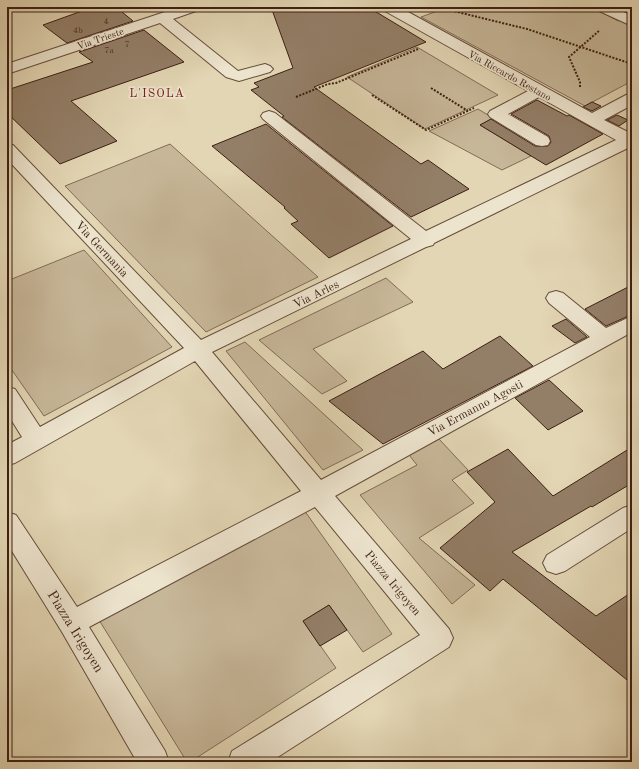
<svg xmlns="http://www.w3.org/2000/svg" width="639" height="769" viewBox="0 0 639 769" font-family="'Old Standard TT',serif">
  <style>
    .green { fill: #c7b799; stroke: #826b56 }
    .building { fill: #937e67; stroke: #3d1f13 }
    .lines { fill: none; stroke-linecap: round; stroke-linejoin: round }
    .minor-casing { stroke: #664d3b; stroke-width: 2 }
    .path { stroke: #3d1f13; stroke-width: 2; stroke-dasharray: 2 1.5; stroke-linecap: butt }
    .minor { fill: #ede4ce; fill-rule: evenodd }
    .labels { text-anchor: middle; stroke-width: 3.5; stroke-linejoin: round; paint-order: stroke }
    .far-number-label { font-size: 9px; fill: #523728 }
    .far-street-label { font-size: 10px; fill: #3d1f13; stroke: #ede4ce }
    .far-quarter-label { font-size: 12px; letter-spacing: 1px; fill: #7a1f14; stroke: #ede4ce }
    .street-label { font-size: 12px; fill: #3d1f13; stroke: #ede4ce }
    .near-street-label { font-size: 14px; fill: #3d1f13; stroke: #ede4ce }
  </style>
  <rect width="100%" height="100%" fill="#e3d6b4"/>
  <filter id="stains"><feTurbulence type="fractalNoise" baseFrequency=".005" numOctaves="4"/><feColorMatrix values="0 0 0 0 .2 0 0 0 0 .09 0 0 0 0 .02 0 0 0 .5 -.17"/></filter>
  <radialGradient id="worn" r=".72"><stop offset=".6" stop-color="#630" stop-opacity="0"/><stop offset="1" stop-color="#630" stop-opacity=".3"/></radialGradient>
  <path class="green" d="M448,7H592L618,21L620,20L632,26V81L585,106L421,17Z
    M417,47L498,95L425,129L347,77Z
    M478,109L493,118L480,125L531,156L502,170L429,131Z
    M170,144L318,277L206,332L65,186Z
    M84,250L172,347L44,416L7,363V281Z
    M386,278L413,302L313,349L347,381L322,394L259,340Z
    M245,342L363,450L323,470L226,351Z
    M439,439L468,470L452,480L474,503L419,538L475,585L452,604L360,495L417,465L409,455Z
    M304,510L392,634L363,652L329,605L303,621L336,668L190,762H187L99,620Z"/>
  <path class="building" d="M93,7H116L133,21L67,43L43,25Z
    M271,7H368L426,42L314,87L421,164L428,160L469,189L411,217L282,117L284,116L251,90L259,87L254,83L293,68Z
    M144,30L184,62L71,101L117,141L60,164L7,113V90L93,62L79,52Z
    M537,100L567,116L569,115L603,134L546,165L480,125L491,119L535,146H548L551,142L549,136L511,114Z
    M592,102L601,106L592,111L583,107Z
    M617,115L628,120L619,126L607,120Z
    M266,124L393,226L329,258L291,224L298,221L284,208L285,207L212,146Z
    M632,285V314L624,318L606,326L585,309Z
    M566,319L587,337L575,343L552,326Z
    M500,336L533,366L383,444L329,401L423,351L443,369Z
    M549,380L583,411L548,430L515,398Z
    M632,447V483L592,507L591,506L512,552L596,616L632,592V684L503,579L490,591L440,548L495,502L467,472L508,449L553,496Z
    M329,605L347,630L320,646L303,621Z"/>
  <g class="lines">
    <defs>
      <path id="minor" d="M180,7H201L199,10L173,19L238,71L265,64L270,66L273,69L270,72L239,81L226,77L160,23L7,74V64Z
        M381,7H399L592,113L626,95L632,93V105L604,120L632,134V147H630L434,243L433,245L426,247L212,352L321,480L590,337L549,303L546,298L549,293L556,291L563,293L606,328L632,316V332L335,496L449,629L453,638L449,647L270,762H228L232,751L420,635L315,507L89,627L165,751L169,762H137L62,632L7,543V512L16,515L77,607L301,491L195,361L15,463L7,465V445L22,437L7,413V387L15,389L40,427L184,348L7,159V144L13,145L201,340L411,239L263,119L261,116L263,113L269,111L275,113L426,231L616,140L539,97L508,114L548,137L550,141L548,145L542,146L536,145L490,117L488,114L490,111L528,91L383,10Z
        M595,7H613L632,16V26L597,10Z
        M632,505V528L565,571L556,574L547,571L543,563L547,555L623,508Z"/>
    </defs>
    <use href="#minor" class="minor-casing"/>
    <path class="path" d="M441,8L527,29L632,64
      M580,87V82L569,57L600,30
      M431,88L468,111
      M372,95L426,130L474,108
      M296,97L328,84L336,83L418,49"/>
    <use href="#minor" class="minor"/>
  </g>
  <g class="labels">
    <g class="far-number-label">
      <text x="106" y="24">4</text>
      <text x="78" y="33">4b</text>
      <text x="127" y="47">7</text>
      <text x="109" y="53">7a</text>
    </g>
    <g class="far-street-label">
      <text transform="translate(100 38) rotate(-19)" y="4">Via Trieste</text>
      <text transform="translate(510 75) rotate(29)" y="4">Via Riccardo Restano</text>
    </g>
    <g class="far-quarter-label">
      <text x="157" y="97">L'ISOLA</text>
    </g>
    <g class="street-label">
      <text transform="translate(102 249) rotate(47)" y="4">Via Germania</text>
      <text transform="translate(316 294) rotate(-26)" y="4">Via Arles</text>
      <text transform="translate(475 408) rotate(-28)" y="4">Via Ermanno Agosti</text>
      <text transform="translate(393 583) rotate(50)" y="4">Piazza Irigoyen</text>
    </g>
    <g class="near-street-label">
      <text transform="translate(76 631) rotate(58)" y="5">Piazza Irigoyen</text>
    </g>
  </g>
  <rect width="639" height="769" fill="none" stroke="#e3d6b4" stroke-width="24"/>
  <rect x="8" y="8" width="623" height="753" fill="none" stroke="#3d1f13" stroke-width="2"/>
  <rect x="12" y="12" width="615" height="745" fill="none" stroke="#3d1f13"/>
  <rect width="100%" height="100%" filter="url(#stains)"/>
  <rect width="100%" height="100%" fill="url(#worn)"/>
</svg>
